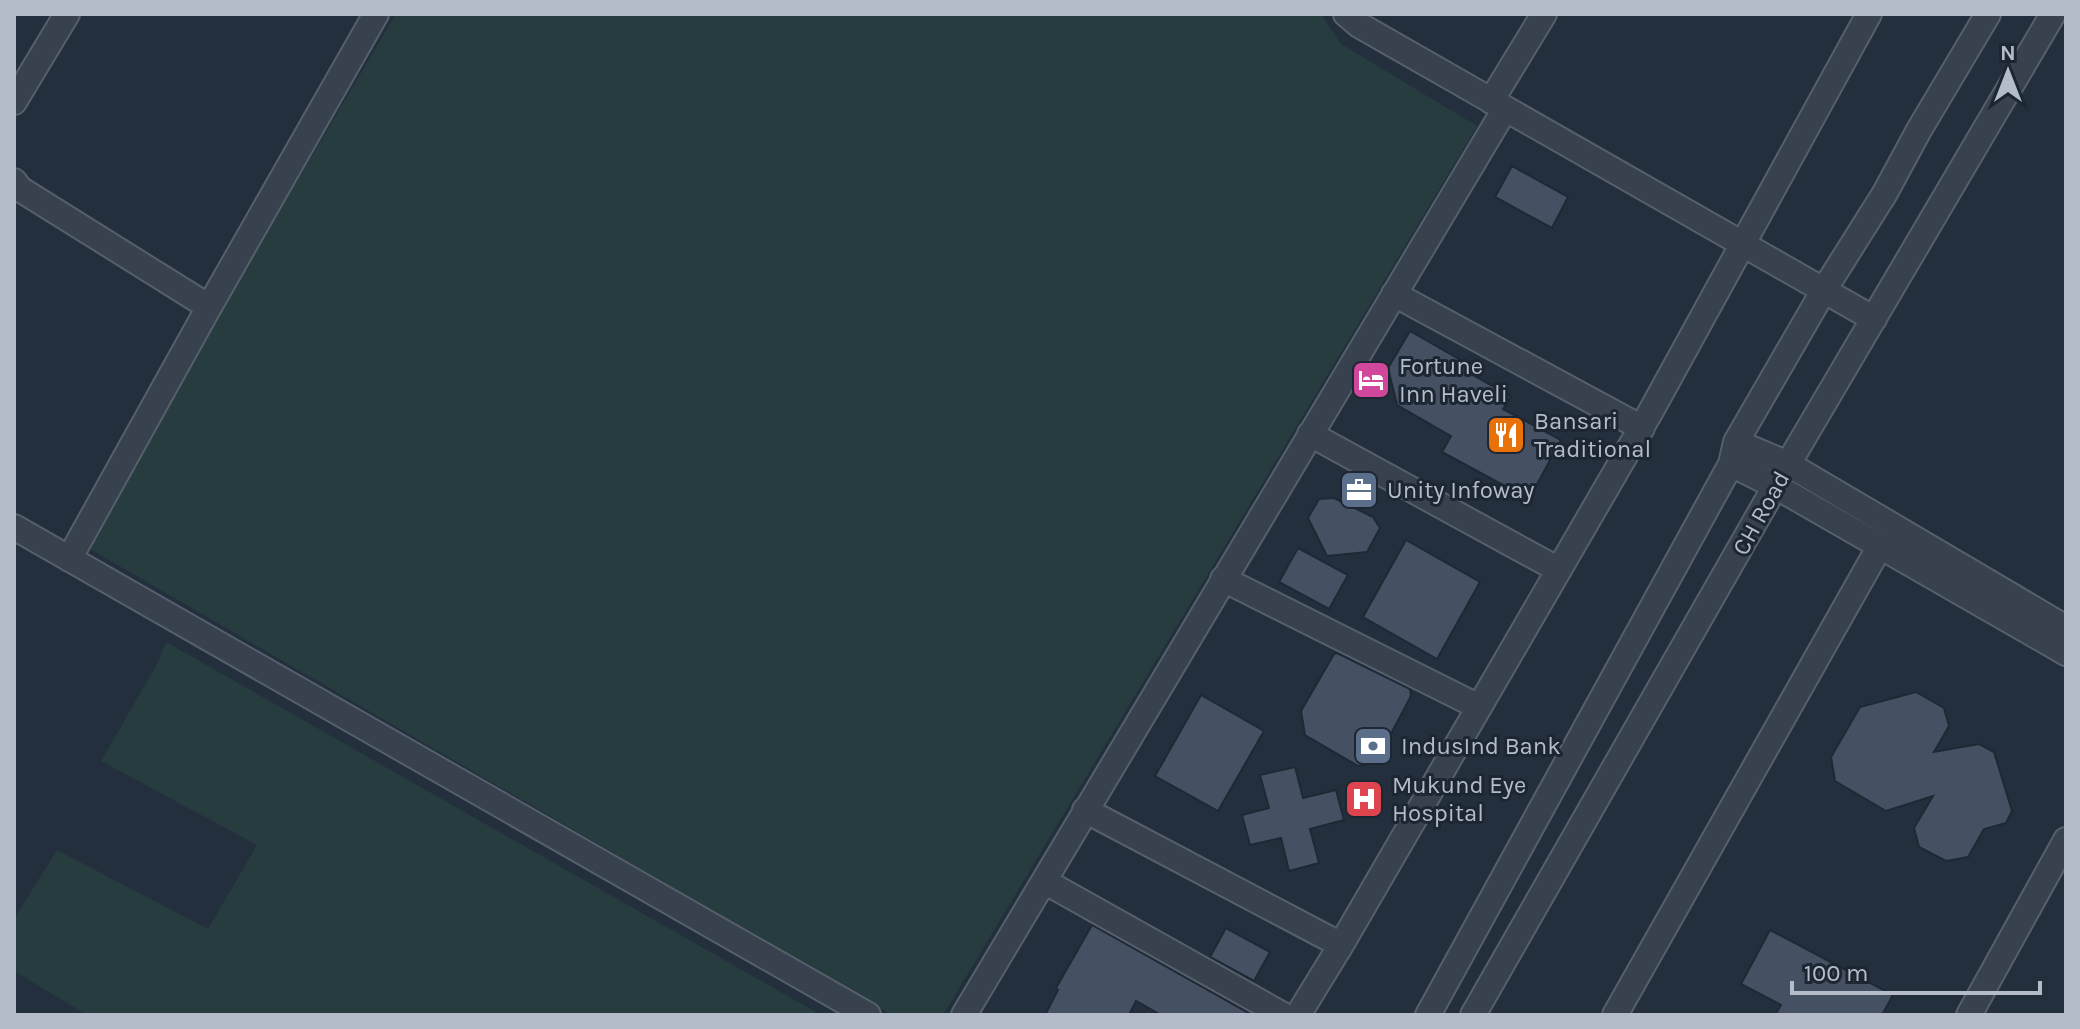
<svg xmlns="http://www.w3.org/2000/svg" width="2080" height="1029" viewBox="0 0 2080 1029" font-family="Karla,sans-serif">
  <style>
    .green { fill: #263c3f }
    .building { fill: #455162; stroke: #1f2835; stroke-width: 2 }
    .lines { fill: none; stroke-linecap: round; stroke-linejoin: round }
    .minor-casing { stroke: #565f6c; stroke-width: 28 }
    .minor { stroke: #38414e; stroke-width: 24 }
    .labels { text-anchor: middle; stroke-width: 6; stroke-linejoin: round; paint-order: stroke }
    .poi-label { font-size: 24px; fill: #b4bcc9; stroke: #1d2633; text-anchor: start }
    .street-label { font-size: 24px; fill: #b4bcc9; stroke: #1d2633 }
  </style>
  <rect width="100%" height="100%" fill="#242f3e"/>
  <path class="green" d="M396,14H1321L1341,44L1477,126L943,1015H892L85,546L236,284Z
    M166,642L821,1015H87L14,971V919L57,850L208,929L257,845L101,761L156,666Z"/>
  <path class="building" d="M1512,166L1568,197L1552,228L1495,197Z
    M1410,331L1471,366L1467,372L1511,396L1503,409L1561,440L1529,499L1442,452L1451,436L1397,405L1388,368Z
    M1334,498L1373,517L1380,528L1367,552L1327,556L1308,518L1319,499Z
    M1406,540L1480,582L1437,659L1363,617Z
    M1298,548L1348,575L1329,609L1279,582Z
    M1337,653L1410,689L1411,696L1376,762L1358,766L1305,735L1301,711L1334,654Z
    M1916,692L1944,708L1949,726L1934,752L1979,744L1994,752L2012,811L2006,823L1984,829L1968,857L1946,861L1919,847L1914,828L1933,796L1886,811L1835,781L1831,757L1860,707Z
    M1201,695L1264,731L1218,811L1155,776Z
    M1295,767L1303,798L1336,790L1344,820L1310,829L1319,863L1289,871L1281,838L1250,845L1242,815L1269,808L1260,775Z
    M1092,925L1252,1015H1161L1136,1001L1129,1015H1045L1058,990L1056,988Z
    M1226,928L1270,952L1254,981L1210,957Z
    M1770,930L1893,995L1882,1015H1775L1781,1005L1741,984Z"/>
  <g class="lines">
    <defs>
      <path id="minor" d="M1346,14L1359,25L1874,319
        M1491,101L1544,14
        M14,102L67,14
        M14,181L20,189L209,307L69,559
        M1394,294L1642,428
        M209,307L376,14
        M1310,434L1559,570
        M1736,442L1788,464L2066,628
        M1731,464L1777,487L2066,653
        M14,527L868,1015
        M1223,579L1479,707
        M1085,810L1341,945
        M1044,881L1283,1015
        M964,1015L1505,109
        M1298,1015L1341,945L1651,411L1869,14
        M1428,1015L1731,464L1736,442L1824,290L1885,193L1919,130L1988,14
        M1473,1015L1788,464L2053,14
        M1615,1015L1880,546
        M1969,1015L2066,840"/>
    </defs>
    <use href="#minor" class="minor-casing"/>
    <use href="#minor" class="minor"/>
  </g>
  <defs>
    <symbol id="hotel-square" viewBox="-11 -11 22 22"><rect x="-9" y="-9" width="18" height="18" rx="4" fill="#d1479c" stroke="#1d2633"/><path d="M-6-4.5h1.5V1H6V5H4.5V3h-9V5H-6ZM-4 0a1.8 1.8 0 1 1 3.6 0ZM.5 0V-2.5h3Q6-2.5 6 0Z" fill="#fff"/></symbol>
    <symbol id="restaurant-square" viewBox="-11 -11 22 22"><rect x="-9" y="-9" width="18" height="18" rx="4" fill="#e8710a" stroke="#1d2633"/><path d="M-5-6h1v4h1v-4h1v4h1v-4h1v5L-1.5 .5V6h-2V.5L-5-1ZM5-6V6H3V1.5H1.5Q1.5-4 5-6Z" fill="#fff"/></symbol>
    <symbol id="office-square" viewBox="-11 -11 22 22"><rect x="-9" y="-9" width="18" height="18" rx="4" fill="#5c6f8a" stroke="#1d2633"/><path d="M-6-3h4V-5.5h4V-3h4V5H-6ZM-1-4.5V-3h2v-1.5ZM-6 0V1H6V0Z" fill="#fff"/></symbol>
    <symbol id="bank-square" viewBox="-11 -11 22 22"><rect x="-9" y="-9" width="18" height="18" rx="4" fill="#5c6f8a" stroke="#1d2633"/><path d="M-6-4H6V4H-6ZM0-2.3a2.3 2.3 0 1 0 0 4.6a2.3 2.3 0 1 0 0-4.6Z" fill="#fff"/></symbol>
    <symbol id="hospital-square" viewBox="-11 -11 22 22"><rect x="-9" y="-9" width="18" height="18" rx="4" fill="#e0444e" stroke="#1d2633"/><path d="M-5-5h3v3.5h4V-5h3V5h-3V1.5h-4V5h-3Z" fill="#fff"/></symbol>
  </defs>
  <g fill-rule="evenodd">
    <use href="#hotel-square" x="1349" y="358" width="44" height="44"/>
    <use href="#restaurant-square" x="1484" y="413" width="44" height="44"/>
    <use href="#office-square" x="1337" y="468" width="44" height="44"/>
    <use href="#bank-square" x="1351" y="724" width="44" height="44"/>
    <use href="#hospital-square" x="1342" y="777" width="44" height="44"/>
  </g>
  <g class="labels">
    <g class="poi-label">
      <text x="1399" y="374">Fortune<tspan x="1399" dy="28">Inn Haveli</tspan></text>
      <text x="1534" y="429">Bansari<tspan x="1534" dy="28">Traditional</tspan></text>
      <text x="1387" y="498">Unity Infoway</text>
      <text x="1401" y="754">IndusInd Bank</text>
      <text x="1392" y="793">Mukund Eye<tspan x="1392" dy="28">Hospital</tspan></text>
    </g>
    <g class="street-label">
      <text transform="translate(1761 513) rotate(-61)" y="8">CH Road</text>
    </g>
  </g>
  <rect width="2080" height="1029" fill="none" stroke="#b4bcc9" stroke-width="32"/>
  <g transform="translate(2008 72)" stroke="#1d2633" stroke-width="6" paint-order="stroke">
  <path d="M0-6L14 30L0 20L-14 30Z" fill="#b4bcc9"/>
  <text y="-12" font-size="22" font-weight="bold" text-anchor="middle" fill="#b4bcc9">N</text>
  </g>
  <path d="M1792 981v12h248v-12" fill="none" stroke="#b4bcc9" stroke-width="4"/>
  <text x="1804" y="981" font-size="24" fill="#b4bcc9" stroke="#1d2633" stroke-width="6" paint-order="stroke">100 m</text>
</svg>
